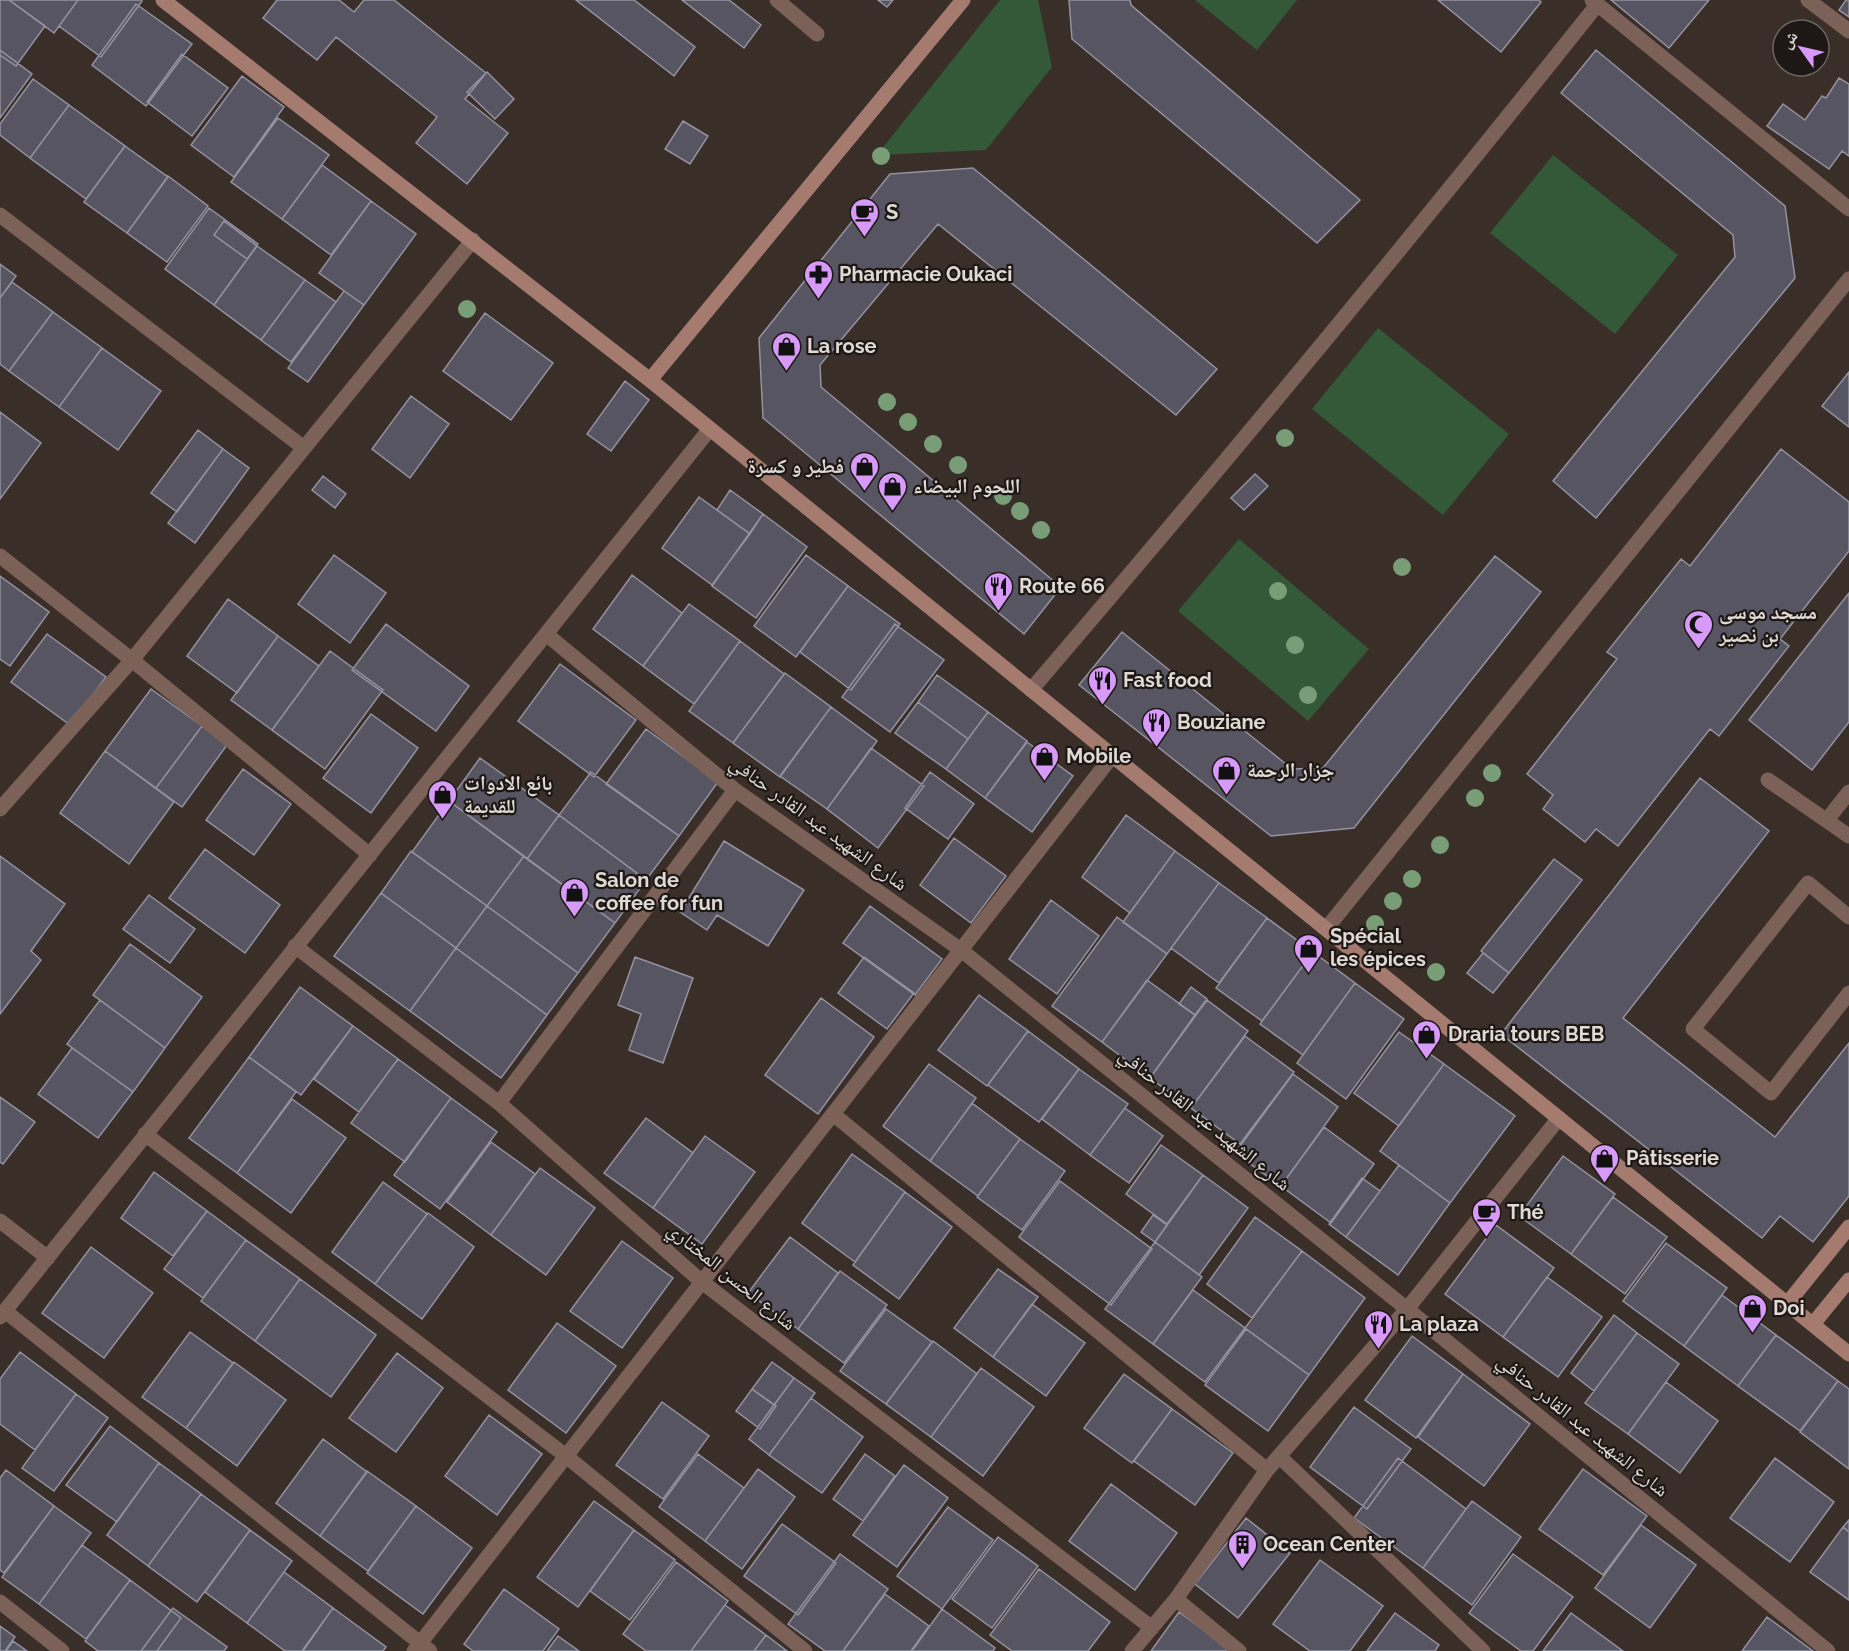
<svg xmlns="http://www.w3.org/2000/svg" width="1849" height="1651" viewBox="0 0 1849 1651" font-family="Raleway,'Noto Naskh Arabic',sans-serif">
  <style>
    .green { fill: #335939 }
    .building { fill: #575562; stroke: #9492a0; stroke-width: 1.5 }
    .lines { fill: none; stroke-linecap: round; stroke-linejoin: round }
    .service { stroke: #7c6159; stroke-width: 15 }
    .minor { stroke: #7c6159; stroke-width: 15 }
    .secondary { stroke: #a67b6f; stroke-width: 15 }
    .tree { fill: #799d77 }
    .labels { text-anchor: middle; stroke-width: 4.5; stroke-linejoin: round; paint-order: stroke }
    .poi-label { font-size: 20px; font-weight: bold; fill: #e1d9d4; stroke: #1d1815; text-anchor: start }
    .street-label { font-size: 20px; fill: #e1d9d4; stroke: #1d1815 }
  </style>
  <rect width="100%" height="100%" fill="#3a2e28"/>
  <path class="green" d="M1000,0H1038L1052,67L986,150L877,155Z
    M1195,0H1297L1257,50Z
    M1553,155L1678,255L1615,334L1490,233Z
    M1378,328L1509,434L1443,515L1312,409Z
    M1239,539L1369,649L1308,721L1178,611Z"/>
  <path class="building" d="M0,0H9L45,26L16,66L0,55Z
    M9,0H78L54,33Z
    M78,0H141L142,1L101,57L59,26Z
    M277,0H339L354,12L364,0H394L486,73L465,99L508,133L467,184L416,143L437,117L336,37L317,60L263,18Z
    M576,0H634L695,47L674,76Z
    M682,0H729L761,25L744,48Z
    M878,0H893L887,7Z
    M1069,0H1130L1131,5L1360,200L1317,243L1072,39Z
    M1438,0H1539L1541,2L1501,52Z
    M1611,0H1709L1669,48Z
    M1846,0H1849V17L1839,10Z
    M136,4L192,44L146,106L92,65Z
    M0,50L32,74L0,118Z
    M1596,50L1785,206L1795,278L1596,518L1553,481L1735,257L1733,235L1561,93Z
    M182,54L228,88L192,136L147,102Z
    M487,72L514,99L495,119L467,92Z
    M242,76L284,107L234,177L191,145Z
    M1839,78L1849,84V156L1842,151L1829,169L1767,126L1783,104L1805,120L1822,96L1826,98Z
    M33,79L69,105L30,158L0,135V124Z
    M69,105L125,146L86,199L30,158Z
    M278,118L329,155L282,219L231,182Z
    M683,121L708,136L690,164L665,149Z
    M125,146L168,177L127,233L84,202Z
    M322,165L371,201L331,255L282,219Z
    M973,168L1217,369L1176,415L938,224L820,365L821,387L1061,587L1024,634L763,418L759,338L890,174Z
    M168,176L208,206L167,262L127,233Z
    M371,201L416,234L364,305L319,273Z
    M209,208L258,244L214,305L165,269Z
    M224,221L257,246L247,259L214,235Z
    M257,246L305,280L261,340L214,305Z
    M0,264L16,276L0,298Z
    M305,280L336,302L291,362L261,340Z
    M12,282L53,312L9,371L0,364V298Z
    M344,291L364,305L308,382L288,368Z
    M53,312L102,348L59,407L9,371Z
    M485,313L553,363L511,420L443,371Z
    M102,348L161,391L118,450L59,407Z
    M1849,372V427L1822,406Z
    M625,381L649,400L611,451L587,434Z
    M411,396L449,424L410,478L372,449Z
    M0,412L41,443L0,499Z
    M198,430L223,449L177,512L151,493Z
    M223,449L249,468L195,543L168,523Z
    M1781,449L1849,502V551L1780,639L1789,646L1719,736L1710,729L1618,846L1596,829L1585,842L1543,809L1553,795L1527,774L1617,659L1607,652L1681,559L1690,566Z
    M1255,474L1268,486L1244,510L1231,498Z
    M323,476L346,494L335,508L312,490Z
    M730,490L763,514L750,534L717,510Z
    M699,497L750,534L712,585L662,548Z
    M763,514L807,547L756,618L712,586Z
    M334,555L386,593L350,643L298,604Z
    M806,555L848,586L796,657L754,626Z
    M1495,556L1541,592L1354,828L1271,836L1079,685L1122,632L1292,769L1323,768Z
    M632,575L682,613L643,666L593,629Z
    M0,576L49,612L10,666L0,659Z
    M848,586L900,624L851,690L800,652Z
    M1849,593V722L1812,770L1749,720Z
    M228,599L278,636L237,693L187,656Z
    M689,604L740,641L694,704L643,666Z
    M386,624L469,686L436,731L352,670Z
    M895,624L944,660L890,732L842,697Z
    M47,634L106,677L70,725L11,682Z
    M278,636L319,666L272,730L231,700Z
    M740,641L784,674L733,743L689,711Z
    M330,651L383,690L325,769L272,730Z
    M560,664L636,720L594,777L518,721Z
    M785,673L831,707L780,777L733,743Z
    M937,675L988,712L968,739L918,702Z
    M151,689L202,726L156,788L105,751Z
    M918,702L968,739L946,769L895,733Z
    M831,707L877,741L827,809L780,776Z
    M988,712L1027,741L985,798L946,769Z
    M371,714L418,748L371,813L323,778Z
    M202,726L227,745L182,807L156,788Z
    M646,729L718,782L679,836L606,784Z
    M1027,742L1073,776L1032,832L985,798Z
    M871,748L924,786L878,848L827,809Z
    M105,751L174,802L129,864L60,813Z
    M480,758L559,815L527,859L449,801Z
    M243,769L291,804L254,855L206,820Z
    M591,772L679,836L646,880L559,815Z
    M930,772L974,804L948,839L905,808Z
    M1700,778L1769,831L1623,1018L1775,1137L1849,1043V1196L1813,1242L1780,1216L1762,1238L1501,1034Z
    M449,801L524,856L487,906L412,852Z
    M559,815L646,880L615,923L527,859Z
    M1126,815L1175,851L1130,913L1082,877Z
    M954,838L1006,876L971,923L920,885Z
    M724,841L804,890L768,946L717,915L707,930L680,912Z
    M205,849L280,905L245,953L169,898Z
    M411,851L487,906L456,948L381,893Z
    M1175,851L1219,883L1167,954L1123,922Z
    M0,856L65,904L31,951L41,960L0,1014Z
    M524,856L615,923L578,973L487,906Z
    M1554,859L1582,880L1509,973L1481,951Z
    M1219,883L1267,918L1219,983L1171,948Z
    M381,893L456,948L410,1011L334,956Z
    M149,895L195,929L170,963L123,929Z
    M1051,900L1099,936L1057,994L1009,959Z
    M487,906L578,973L547,1015L456,948Z
    M870,906L942,959L915,995L843,943Z
    M1117,917L1167,954L1102,1042L1052,1006Z
    M1267,918L1313,952L1262,1021L1216,988Z
    M130,944L202,997L165,1048L93,995Z
    M456,948L547,1015L501,1078L410,1011Z
    M1313,952L1355,983L1303,1055L1260,1024Z
    M1483,953L1509,973L1493,993L1467,973Z
    M635,957L693,978L663,1063L629,1050L641,1014L618,1005Z
    M864,957L914,993L887,1029L838,993Z
    M1147,980L1195,1015L1150,1078L1102,1042Z
    M1355,983L1404,1019L1346,1099L1297,1063Z
    M300,987L353,1026L301,1095L249,1057Z
    M1191,987L1207,999L1195,1015L1179,1004Z
    M979,995L1028,1031L987,1086L938,1050Z
    M821,998L874,1037L818,1114L765,1075Z
    M100,1000L165,1048L133,1092L67,1044Z
    M1207,1000L1248,1031L1191,1108L1150,1078Z
    M353,1026L398,1059L359,1112L314,1079Z
    M1028,1031L1079,1069L1039,1122L988,1085Z
    M1399,1032L1444,1064L1399,1126L1354,1093Z
    M1245,1036L1294,1072L1240,1144L1191,1108Z
    M72,1048L133,1092L98,1138L38,1094Z
    M249,1057L296,1092L237,1173L189,1138Z
    M398,1059L451,1098L405,1162L351,1123Z
    M929,1064L976,1098L930,1161L883,1126Z
    M1444,1064L1515,1116L1450,1203L1380,1151Z
    M1079,1069L1128,1104L1090,1155L1042,1119Z
    M1293,1074L1338,1107L1281,1186L1235,1153Z
    M0,1097L35,1122L3,1164L0,1162Z
    M451,1098L497,1132L440,1209L394,1175Z
    M292,1099L346,1138L291,1213L237,1173Z
    M972,1103L1020,1139L978,1196L930,1161Z
    M1125,1108L1163,1136L1129,1183L1090,1155Z
    M646,1118L693,1153L653,1208L604,1173Z
    M1324,1127L1374,1164L1331,1223L1281,1186Z
    M705,1136L755,1172L702,1244L653,1208Z
    M1020,1139L1065,1171L1022,1230L977,1197Z
    M491,1142L535,1174L491,1235L447,1202Z
    M1161,1145L1203,1175L1167,1224L1126,1194Z
    M852,1154L905,1192L855,1262L802,1223Z
    M1563,1156L1615,1194L1571,1254L1519,1216Z
    M1399,1165L1450,1203L1398,1275L1346,1237Z
    M540,1168L595,1208L546,1275L491,1235Z
    M154,1172L207,1211L173,1256L121,1218Z
    M1203,1175L1248,1208L1199,1275L1155,1242Z
    M1362,1178L1380,1191L1346,1237L1329,1224Z
    M1060,1181L1152,1249L1111,1305L1019,1237Z
    M383,1182L427,1214L375,1284L332,1252Z
    M905,1192L952,1227L899,1299L853,1265Z
    M1613,1197L1667,1237L1625,1294L1571,1254Z
    M207,1211L246,1240L203,1298L164,1269Z
    M428,1213L474,1247L422,1319L375,1284Z
    M1153,1215L1167,1225L1155,1242L1141,1232Z
    M1255,1217L1302,1251L1252,1318L1207,1284Z
    M1496,1225L1554,1268L1503,1337L1445,1294Z
    M790,1237L838,1273L798,1329L748,1293Z
    M246,1240L300,1279L255,1341L201,1301Z
    M622,1241L673,1278L622,1348L570,1311Z
    M1155,1242L1202,1277L1153,1344L1105,1309Z
    M1666,1243L1727,1288L1684,1346L1623,1301Z
    M91,1247L153,1293L104,1358L42,1313Z
    M1302,1251L1365,1298L1309,1375L1245,1328Z
    M998,1269L1038,1297L993,1357L954,1328Z
    M840,1271L887,1305L844,1363L798,1329Z
    M1547,1277L1602,1317L1558,1377L1503,1337Z
    M300,1279L376,1335L331,1397L255,1341Z
    M1193,1290L1245,1328L1205,1382L1153,1344Z
    M1722,1295L1776,1335L1738,1386L1684,1346Z
    M1032,1304L1085,1343L1046,1396L993,1357Z
    M886,1309L932,1342L886,1404L840,1371Z
    M1614,1315L1637,1333L1594,1391L1571,1373Z
    M557,1323L616,1366L566,1433L508,1390Z
    M1246,1329L1309,1375L1268,1431L1205,1385Z
    M190,1332L233,1363L186,1428L142,1397Z
    M1637,1333L1679,1364L1628,1434L1585,1403Z
    M1776,1335L1838,1381L1800,1431L1738,1386Z
    M1412,1336L1463,1374L1416,1438L1365,1400Z
    M933,1341L977,1374L931,1437L886,1404Z
    M20,1352L76,1394L35,1450L0,1424V1379Z
    M397,1353L443,1388L396,1452L349,1418Z
    M234,1362L286,1400L237,1466L186,1428Z
    M772,1362L794,1378L774,1405L752,1389Z
    M981,1368L1034,1407L983,1476L931,1437Z
    M1124,1374L1172,1409L1132,1463L1084,1428Z
    M1463,1374L1530,1424L1484,1486L1418,1437Z
    M794,1378L815,1393L769,1455L749,1439Z
    M1838,1381L1849,1389V1469L1800,1432Z
    M1666,1382L1718,1421L1680,1473L1628,1434Z
    M752,1389L776,1406L760,1429L736,1411Z
    M76,1394L108,1418L54,1491L22,1468Z
    M811,1398L863,1437L822,1493L769,1455Z
    M662,1402L709,1436L663,1499L616,1465Z
    M1354,1407L1411,1449L1367,1509L1310,1467Z
    M1172,1409L1233,1453L1195,1505L1134,1461Z
    M489,1415L542,1454L497,1515L445,1476Z
    M110,1426L159,1463L117,1522L66,1485Z
    M323,1439L367,1472L320,1536L276,1503Z
    M698,1454L744,1488L705,1541L659,1507Z
    M865,1454L895,1476L863,1521L833,1499Z
    M1398,1458L1466,1509L1423,1568L1354,1518Z
    M1775,1458L1834,1502L1790,1562L1730,1518Z
    M159,1463L201,1494L148,1566L107,1535Z
    M904,1465L948,1498L897,1567L853,1535Z
    M758,1469L795,1497L742,1569L705,1541Z
    M1583,1469L1647,1516L1603,1575L1539,1529Z
    M6,1470L54,1506L4,1573L0,1570V1478Z
    M367,1471L416,1506L368,1571L320,1536Z
    M1111,1484L1177,1533L1135,1590L1069,1541Z
    M201,1494L250,1530L197,1602L148,1566Z
    M594,1501L634,1530L578,1607L537,1577Z
    M1472,1501L1521,1537L1472,1605L1423,1568Z
    M54,1506L91,1533L39,1604L2,1577Z
    M416,1506L472,1548L423,1614L367,1573Z
    M948,1507L993,1540L942,1609L897,1576Z
    M1246,1518L1290,1553L1238,1618L1195,1584Z
    M1849,1520V1532L1843,1527Z
    M782,1524L836,1563L798,1615L744,1576Z
    M1641,1525L1696,1565L1650,1628L1595,1588Z
    M1843,1527L1849,1532V1600L1810,1572Z
    M250,1530L292,1561L247,1623L205,1592Z
    M634,1530L675,1560L630,1620L590,1591Z
    M998,1537L1038,1566L992,1628L952,1599Z
    M82,1545L130,1580L86,1639L39,1604Z
    M840,1554L888,1589L843,1651H825L788,1624Z
    M1513,1554L1573,1597L1533,1651H1521L1469,1613Z
    M1320,1560L1383,1606L1350,1651H1310L1273,1624Z
    M676,1562L728,1601L691,1651H646L623,1634Z
    M1039,1569L1110,1622L1088,1651H1012L990,1635Z
    M284,1572L333,1608L303,1651H285L247,1623Z
    M130,1580L181,1618L157,1651H98L85,1641Z
    M504,1589L559,1629L543,1651H473L464,1644Z
    M885,1594L929,1626L911,1651H843Z
    M725,1605L766,1635L754,1651H691Z
    M173,1608L227,1647L224,1651H141Z
    M333,1608L386,1647L383,1651H302Z
    M942,1609L995,1648L993,1651H912Z
    M1179,1612L1232,1651H1151Z
    M1395,1613L1439,1645L1435,1651H1367Z
    M1571,1613L1623,1651H1543Z
    M1767,1617L1813,1651H1742Z
    M0,1626L15,1637L5,1651H0Z
    M766,1635L787,1651H754Z
    M558,1636L579,1651H547Z
    M13,1641L27,1651H6Z"/>
  <g class="lines">
    <path class="service" d="M1592,0L1849,209
      M1808,0L1849,31
      M1031,690C1224,465 1413,236 1597,5
      M1768,780L1849,836
      M1827,820L1849,792
      M1849,917L1808,883L1693,1029L1771,1093L1849,993"/>
    <path class="minor" d="M777,0L817,34
      M0,215L304,448
      M0,556L132,660L370,855
      M546,634L735,790L961,950L1407,1309L1828,1651
      M0,809L132,660L473,240
      M1326,929L1849,279
      M295,946L499,1103L702,1282L1152,1628
      M499,1103L735,790
      M833,1114L1267,1470
      M145,1134L566,1456L805,1651
      M0,1221L48,1258
      M5,1311L430,1651
      M0,1317L709,430
      M1280,1457L1483,1651
      M1176,1599L1239,1651
      M0,1602L62,1651
      M414,1651L1113,755
      M1132,1651L1176,1599L1267,1470L1407,1309L1559,1118"/>
    <path class="secondary" d="M163,0L650,380L1849,1354
      M650,380L963,0
      M1787,1304L1849,1227
      M1813,1324L1849,1280"/>
  </g>
  <g class="tree">
    <circle cx="881" cy="156" r="9"/>
    <circle cx="467" cy="309" r="9"/>
    <circle cx="887" cy="402" r="9"/>
    <circle cx="908" cy="422" r="9"/>
    <circle cx="1285" cy="438" r="9"/>
    <circle cx="933" cy="444" r="9"/>
    <circle cx="958" cy="465" r="9"/>
    <circle cx="1003" cy="496" r="9"/>
    <circle cx="1020" cy="511" r="9"/>
    <circle cx="1041" cy="530" r="9"/>
    <circle cx="1402" cy="567" r="9"/>
    <circle cx="1278" cy="591" r="9"/>
    <circle cx="1295" cy="645" r="9"/>
    <circle cx="1308" cy="695" r="9"/>
    <circle cx="1492" cy="773" r="9"/>
    <circle cx="1475" cy="798" r="9"/>
    <circle cx="1440" cy="845" r="9"/>
    <circle cx="1412" cy="879" r="9"/>
    <circle cx="1393" cy="901" r="9"/>
    <circle cx="1375" cy="924" r="9"/>
    <circle cx="1436" cy="972" r="9"/>
  </g>
  <defs>
    <symbol id="cafe-pin" viewBox="-11 -11 22 30"><path d="M0 17L-7.5 6A9.5 9.5 0 1 1 7.5 6Z" fill="#d89af8" stroke="#1d1815"/><path d="M-5.5-4.5H6V0H3Q3 3.5 0 3.5H-2.5Q-5.5 3.5-5.5 0ZM3-3.2v2h1.7v-2ZM-6 4.5H4V6H-6Z" fill="#111"/></symbol>
    <symbol id="pharmacy-pin" viewBox="-11 -11 22 30"><path d="M0 17L-7.5 6A9.5 9.5 0 1 1 7.5 6Z" fill="#d89af8" stroke="#1d1815"/><path d="M-2-6h4v4h4v4h-4v4h-4v-4h-4v-4h4Z" fill="#111"/></symbol>
    <symbol id="shop-pin" viewBox="-11 -11 22 30"><path d="M0 17L-7.5 6A9.5 9.5 0 1 1 7.5 6Z" fill="#d89af8" stroke="#1d1815"/><path d="M-5-2.5h2.3a2.7 3.5 0 0 1 5.4 0H5L5.5 6h-11ZM-1.5-2.5h3a1.5 2.3 0 0 0-3 0Z" fill="#111"/></symbol>
    <symbol id="restaurant-pin" viewBox="-11 -11 22 30"><path d="M0 17L-7.5 6A9.5 9.5 0 1 1 7.5 6Z" fill="#d89af8" stroke="#1d1815"/><path d="M-5-6h1v4h1v-4h1v4h1v-4h1v5L-1.5 .5V6h-2V.5L-5-1ZM5-6V6H3V1.5H1.5Q1.5-4 5-6Z" fill="#111"/></symbol>
    <symbol id="mosque-pin" viewBox="-11 -11 22 30"><path d="M0 17L-7.5 6A9.5 9.5 0 1 1 7.5 6Z" fill="#d89af8" stroke="#1d1815"/><path d="M3.5-4.9A6 6 0 1 0 3.5 4.9A5 5 0 1 1 3.5-4.9Z" fill="#111"/></symbol>
    <symbol id="building-pin" viewBox="-11 -11 22 30"><path d="M0 17L-7.5 6A9.5 9.5 0 1 1 7.5 6Z" fill="#d89af8" stroke="#1d1815"/><path d="M-4-6H4V6H1V3H-1V6H-4ZM-2.5-4.3h1.7v1.8h-1.7ZM.8-4.3h1.7v1.8H.8ZM-2.5-1h1.7V.8h-1.7ZM.8-1h1.7V.8H.8Z" fill="#111"/></symbol>
  </defs>
  <g fill-rule="evenodd">
    <use href="#cafe-pin" x="848" y="196" width="33" height="45"/>
    <use href="#pharmacy-pin" x="802" y="258" width="33" height="45"/>
    <use href="#shop-pin" x="770" y="330" width="33" height="45"/>
    <use href="#shop-pin" x="848" y="450" width="33" height="45"/>
    <use href="#shop-pin" x="876" y="470" width="33" height="45"/>
    <use href="#restaurant-pin" x="982" y="570" width="33" height="45"/>
    <use href="#mosque-pin" x="1682" y="608" width="33" height="45"/>
    <use href="#restaurant-pin" x="1086" y="664" width="33" height="45"/>
    <use href="#restaurant-pin" x="1140" y="706" width="33" height="45"/>
    <use href="#shop-pin" x="1028" y="740" width="33" height="45"/>
    <use href="#shop-pin" x="1210" y="754" width="33" height="45"/>
    <use href="#shop-pin" x="426" y="778" width="33" height="45"/>
    <use href="#shop-pin" x="558" y="876" width="33" height="45"/>
    <use href="#shop-pin" x="1292" y="932" width="33" height="45"/>
    <use href="#shop-pin" x="1410" y="1018" width="33" height="45"/>
    <use href="#shop-pin" x="1588" y="1142" width="33" height="45"/>
    <use href="#cafe-pin" x="1470" y="1196" width="33" height="45"/>
    <use href="#shop-pin" x="1736" y="1292" width="33" height="45"/>
    <use href="#restaurant-pin" x="1362" y="1308" width="33" height="45"/>
    <use href="#building-pin" x="1226" y="1528" width="33" height="45"/>
  </g>
  <g class="labels">
    <g class="poi-label">
      <text x="886" y="219">S</text>
      <text x="839" y="281">Pharmacie Oukaci</text>
      <text x="807" y="353">La rose</text>
      <text x="844" y="473" text-anchor="end">فطير و كسرة</text>
      <text x="913" y="493">اللحوم البيضاء</text>
      <text x="1019" y="593">Route 66</text>
      <text x="1719" y="619">مسجد موسى<tspan x="1719" dy="23">بن نصير</tspan></text>
      <text x="1123" y="687">Fast food</text>
      <text x="1177" y="729">Bouziane</text>
      <text x="1066" y="763">Mobile</text>
      <text x="1247" y="777">جزار الرحمة</text>
      <text x="464" y="790">بائع الادوات<tspan x="464" dy="23">للقديمة</tspan></text>
      <text x="595" y="887">Salon de<tspan x="595" dy="23">coffee for fun</tspan></text>
      <text x="1330" y="943">Spécial<tspan x="1330" dy="23">les épices</tspan></text>
      <text x="1448" y="1041">Draria tours BEB</text>
      <text x="1626" y="1165">Pâtisserie</text>
      <text x="1507" y="1219">Thé</text>
      <text x="1773" y="1315">Doi</text>
      <text x="1399" y="1331">La plaza</text>
      <text x="1263" y="1551">Ocean Center</text>
    </g>
    <g class="street-label">
      <text transform="translate(819 823) rotate(36)" y="7">شارع الشهيد عبد القادر حنافي</text>
      <text transform="translate(1205 1119) rotate(39)" y="7">شارع الشهيد عبد القادر حنافي</text>
      <text transform="translate(732 1276) rotate(39)" y="7">شارع الحسن المختاري</text>
      <text transform="translate(1583 1425) rotate(39)" y="7">شارع الشهيد عبد القادر حنافي</text>
    </g>
  </g>
  <g transform="translate(1801 48) rotate(304)"><circle r="28" fill="#1d1815" stroke="#6b6561" stroke-width="1.5"/>
  <path d="M0-4.5L10 22L0 15L-10 22Z" fill="#d89af8"/>
  <text y="-9" font-size="16" font-weight="bold" text-anchor="middle" fill="#e1d9d4">ش</text>
  </g>
</svg>
